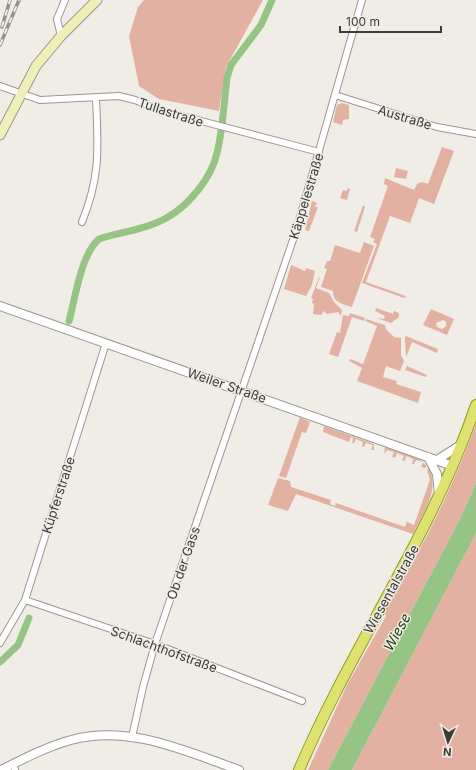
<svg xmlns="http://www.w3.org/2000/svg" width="476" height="770" viewBox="0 0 476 770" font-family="Inter,sans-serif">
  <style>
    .green { fill: #e2b1a2; fill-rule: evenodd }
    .water { fill: #95c484 }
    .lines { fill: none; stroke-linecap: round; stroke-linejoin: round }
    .canal { stroke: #95c484; stroke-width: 7 }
    .minor-casing { stroke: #9a9791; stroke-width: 8 }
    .tertiary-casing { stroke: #9a9791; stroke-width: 10 }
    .secondary-casing { stroke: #9a9791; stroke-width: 11 }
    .primary-casing { stroke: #979b20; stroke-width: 12 }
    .minor { stroke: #fff; stroke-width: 6 }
    .tertiary { stroke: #fff; stroke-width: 8 }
    .secondary { stroke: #eef0b8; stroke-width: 9 }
    .primary { stroke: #dde271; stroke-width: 10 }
    .rail-casing { stroke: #93918c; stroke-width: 3.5 }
    .rail { stroke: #f0ede6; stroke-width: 2; stroke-dasharray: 6; stroke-linecap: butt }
    .labels { text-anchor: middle; stroke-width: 3; stroke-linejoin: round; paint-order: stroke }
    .street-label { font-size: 13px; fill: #3d3c39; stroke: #f0ede6 }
    .water-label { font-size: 14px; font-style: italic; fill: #1c3a0e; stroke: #f0ede6 }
  </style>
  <rect width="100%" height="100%" fill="#f0ede6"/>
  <path class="green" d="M144,0H263L226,67L219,111L159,99L139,86L129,36L138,7Z
    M342,103L349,105V119L343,120L342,125L333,122L337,105Z
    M442,147L454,151L434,204L419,198L410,223L390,216L366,282L406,296L404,298L362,283L377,244L373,242L375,239L370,237L388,186L384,184L385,178L414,190L417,184L422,182L428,184Z
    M396,168L408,171L406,179L394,177Z
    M348,188L350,189L347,200L340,198L343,190L347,191Z
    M312,201L317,203L315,207H318L309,231L305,230Z
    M363,205L365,207L357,232L354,231Z
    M364,242L374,246L352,307C343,304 333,303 333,291L321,287L327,269L324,268L327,261H330L335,245L360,253Z
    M291,265L305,271L306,268L315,271L312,285L306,296L284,289Z
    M319,277H320L316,288L329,293L334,302L342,310L341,316L338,312L327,314L324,311L321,315L313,314L314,304L312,303L313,299L311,298Z
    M376,308L393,314L394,311L399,313V317L391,323L376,318L384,319L385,316L375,311Z
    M431,309L454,319L447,335L423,325ZM443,320L446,322V326L442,329L437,327L436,323Z
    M350,313L365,318L364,321L352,317L338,357L329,354L337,332L340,333L343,315L349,316Z
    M366,319L385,325L386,329L394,337L401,338V355L404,361L400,371L386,366L383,377L397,381L396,384L421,392L418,403L357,381L362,368L349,361L350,359L363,364L377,326L365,321Z
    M406,336L438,349L437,353L412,342L406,357L405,337Z
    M407,366L427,375L426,377L405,370Z
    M300,417L310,422L306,433L302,432L286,478L279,476Z
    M476,424V483L461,517L328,770H308L347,685L386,616L384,612C421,552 452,489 476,424Z
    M324,426L374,444V450H371L373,445L366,443L364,447L362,446L363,442L356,439L354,443H352L353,438L351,437L349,442L323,432Z
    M385,447L419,459L427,466L425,468L421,467L423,462L416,460L414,464H412L413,459L406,456L405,461L402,460L404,456L397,453L395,458L392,457L394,452L387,450L384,454Z
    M429,468C440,491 423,513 413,534L296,494L288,511L268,505L278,478L290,481L291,487L331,500L330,504L335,506L336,503L405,527L407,522L414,525L430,480L427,470Z
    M476,533V770H352Z"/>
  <path class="water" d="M476,483V533L352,770H328L461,517Z"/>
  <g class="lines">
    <path class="canal" d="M69,321C75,299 81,254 99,239C121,232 148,229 168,217C189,205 212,177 217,153C223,129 224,102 227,78L231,65L261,25L272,0
      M0,662L18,645L29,618"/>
    <defs>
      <path id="minor" d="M61,36L57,19L65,0
        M0,86L40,100L119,96L135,100L159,110L319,152
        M335,95L437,127L476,134
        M82,222C101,175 98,147 96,98
        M25,600L155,644L302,701
        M0,643L25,600L106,343
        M132,737L143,687L155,644L296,231L362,0
        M13,764L15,770"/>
      <path id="tertiary" d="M0,306L453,466
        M428,457L437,474L439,494
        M437,460L462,444
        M1,770C23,759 46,747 71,740C128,724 185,751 239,770"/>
      <path id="secondary" d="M0,135L36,66L61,36L97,0"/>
      <path id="primary" d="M299,770C352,645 432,535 476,405"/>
    </defs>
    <use href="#minor" class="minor-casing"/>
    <use href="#tertiary" class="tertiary-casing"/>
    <use href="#secondary" class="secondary-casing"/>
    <use href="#primary" class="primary-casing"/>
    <use href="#minor" class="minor"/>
    <use href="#tertiary" class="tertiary"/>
    <use href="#secondary" class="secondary"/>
    <use href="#primary" class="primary"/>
    <defs>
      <path id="rail" d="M2,27L10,0
        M0,45L19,0"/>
    </defs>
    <use href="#rail" class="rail-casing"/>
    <use href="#rail" class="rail"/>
  </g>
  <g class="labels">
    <g class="street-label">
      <text transform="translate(171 112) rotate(18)" y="5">Tullastraße</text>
      <text transform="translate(405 117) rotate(17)" y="5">Austraße</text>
      <text transform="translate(306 196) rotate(-73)" y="5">Käppelestraße</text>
      <text transform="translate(227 385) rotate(19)" y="5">Weiler Straße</text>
      <text transform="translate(58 495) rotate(-72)" y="5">Küpferstraße</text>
      <text transform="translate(183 563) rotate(-71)" y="5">Ob der Gass</text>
      <text transform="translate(391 589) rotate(-61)" y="5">Wiesentalstraße</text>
      <text transform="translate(164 649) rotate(20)" y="5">Schlachthofstraße</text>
    </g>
    <g class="water-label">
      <text transform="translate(397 632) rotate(-61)" y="5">Wiese</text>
    </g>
  </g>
  <g transform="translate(448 742) rotate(184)" stroke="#f0ede6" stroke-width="3" paint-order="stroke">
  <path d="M0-3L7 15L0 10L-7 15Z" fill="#3d3c39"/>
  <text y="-6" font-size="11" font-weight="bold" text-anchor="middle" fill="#3d3c39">N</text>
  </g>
  <path d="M340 26v6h101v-6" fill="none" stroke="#3d3c39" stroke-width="2"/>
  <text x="346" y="26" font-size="12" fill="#3d3c39" stroke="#f0ede6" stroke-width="3" paint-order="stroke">100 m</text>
</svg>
